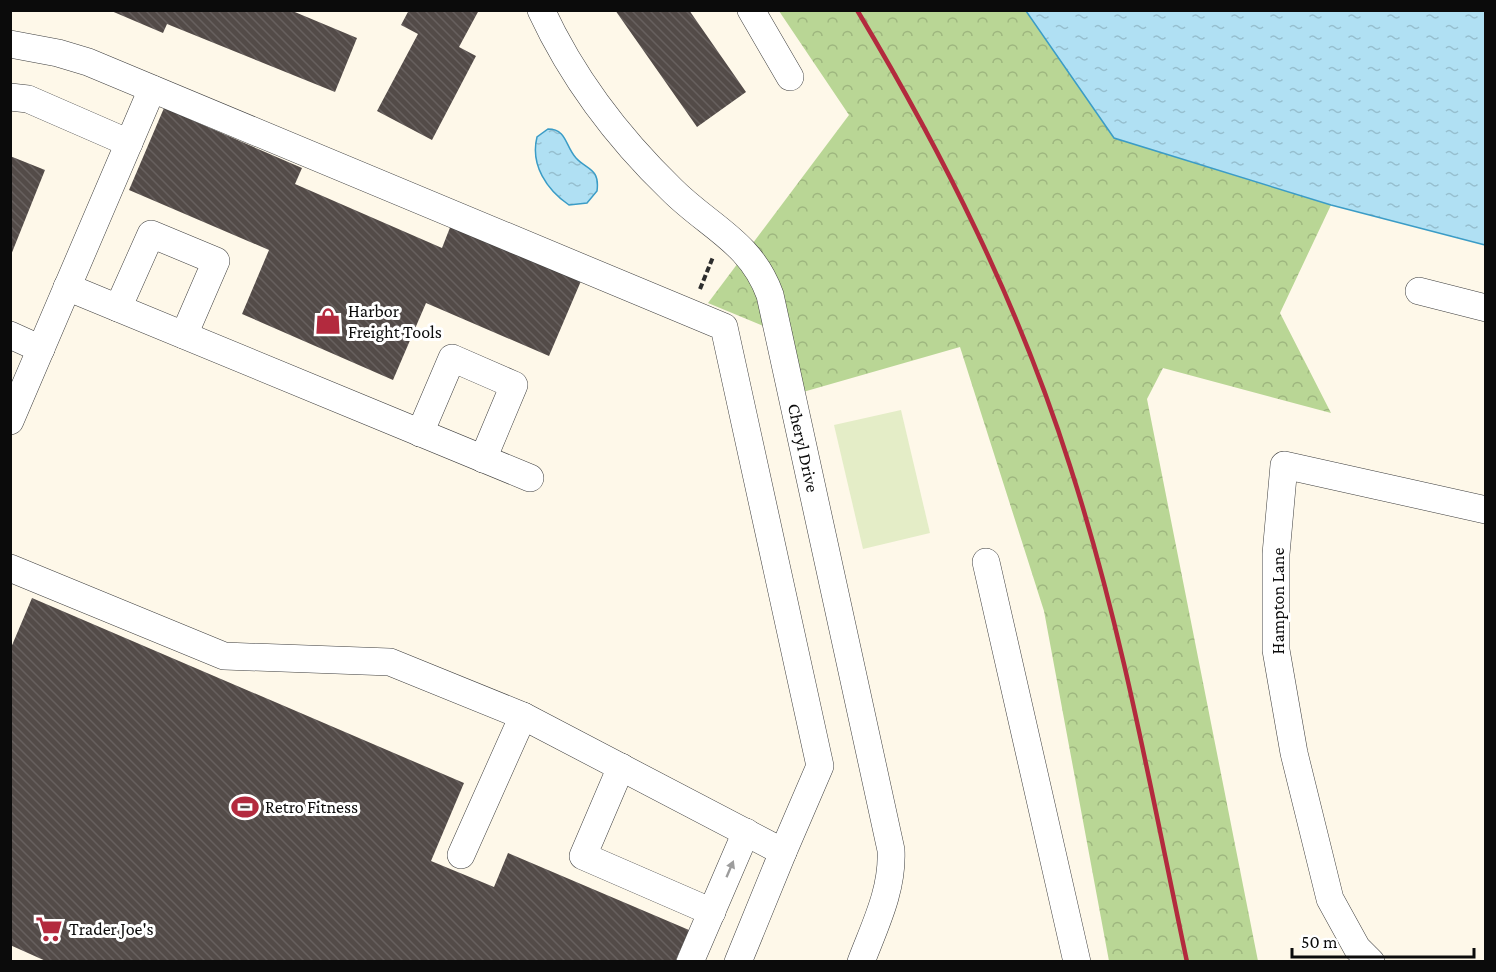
<svg xmlns="http://www.w3.org/2000/svg" width="1496" height="972" viewBox="0 0 1496 972" font-family="'Crimson Pro',serif">
  <style>
    .forest { fill: url(#forest-crowns) }
    .pitch { fill: #e4edc7 }
    .water { fill: url(#water-ripples); stroke: #3b9cc6; stroke-width: 1.5 }
    .building { fill: url(#building-back-hatch) }
    .lines { fill: none; stroke-linecap: round; stroke-linejoin: round }
    .minor-casing { stroke: #3e3e3e; stroke-width: 28 }
    .path { stroke: #2d2d2d; stroke-width: 4; stroke-dasharray: 6 3; stroke-linecap: butt }
    .minor { stroke: #fff; stroke-width: 27 }
    .rail { stroke: #b32a3e; stroke-width: 4.5 }
    .oneway { fill: #9d9d9d }
    .labels { text-anchor: middle; stroke-width: 6; stroke-linejoin: round; paint-order: stroke }
    .poi-label { font-size: 18px; fill: #0b0b0b; stroke: #fff; text-anchor: start }
    .street-label { font-size: 18px; fill: #0b0b0b; stroke: #fff }
  </style>
  <defs>
    <pattern id="forest-crowns" width="20" height="18" patternUnits="userSpaceOnUse" patternTransform="scale(1.5)"><rect width="20" height="18" fill="#b9d695"/><path d="M2 6a3 3 0 1 1 6 0M12 15a3 3 0 1 1 6 0" fill="none" stroke="#9eb67f"/></pattern>
    <pattern id="water-ripples" width="26" height="14" patternUnits="userSpaceOnUse" patternTransform="scale(1.5)"><rect width="26" height="14" fill="#b0e0f3"/><path d="M2 4q2-2 4 0t4 0M15 11q2-2 4 0t4 0" fill="none" stroke="#96bfcf"/></pattern>
    <pattern id="building-back-hatch" width="6" height="6" patternUnits="userSpaceOnUse" patternTransform="scale(1.5)"><rect width="6" height="6" fill="#534b48"/><path d="M-1 5l2 2M0 0l6 6M5-1l2 2" fill="none" stroke="#67605e"/></pattern>
  </defs>
  <rect width="100%" height="100%" fill="#fef8e9"/>
  <path class="forest" d="M779,11H1026L1114,138L1331,205L1280,313L1331,413L1163,368L1147,399L1258,961H1109L1044,611L960,347L789,396L773,330L708,303L849,115Z"/>
  <path class="pitch" d="M901,410L930,533L863,549L834,425Z"/>
  <path class="water" d="M1026,11H1485V245L1331,205L1114,138Z
    M548,129C567,129 565,146 576,158C587,170 600,168 597,191L587,203L569,205C547,190 530,165 537,137Z"/>
  <path class="building" d="M109,10H290L357,38L335,92L167,24L163,33Z
    M409,10H479L459,47L476,56L432,140L377,111L418,34L401,25Z
    M615,10H689L746,92L697,127Z
    M164,108L302,168L295,184L442,248L451,225L581,281L549,356L426,303L393,380L242,314L269,250L129,190Z
    M10,156L45,170L11,255H10Z
    M32,598L464,783L431,861L494,887L508,853L689,930L675,962H48L10,945V650Z"/>
  <g class="lines">
    <defs>
      <g id="minor">
        <path id="s1" d="M541,10C573,79 617,137 672,190C709,227 751,242 770,295L891,850C893,890 875,925 861,962"/>
        <path d="M751,10L790,77"/>
        <path d="M10,44L58,53L88,62L724,327L820,766L783,852"/>
        <path d="M10,97L28,99L129,143"/>
        <path d="M67,287L530,478"/>
        <path d="M1419,291L1486,308"/>
        <path d="M118,308L151,234L216,261L184,335"/>
        <path d="M10,335L41,349"/>
        <path d="M10,421L152,89"/>
        <path d="M420,433L452,358L514,385L483,459"/>
        <path d="M986,562L1077,962"/>
        <path d="M10,568L224,656L390,662L523,716L783,852L738,962"/>
        <path d="M621,767L583,856L712,912"/>
        <path d="M461,855L523,716"/>
        <path d="M690,962L746,832"/>
        <path d="M1371,962L1357,948L1330,899L1294,753L1276,650V554L1284,465L1486,510"/>
      </g>
    </defs>
    <use href="#minor" class="minor-casing"/>
    <path class="path" d="M700,289L713,257"/>
    <use href="#minor" class="minor"/>
    <path class="rail" d="M857,10C944,155 1019,305 1070,466C1122,627 1152,796 1187,962"/>
  </g>
  <defs><path id="oneway-solid" d="M-6-.8H1V-3.2L6.5 0L1 3.2V.8H-6Z" transform="scale(1.5)"/></defs>
  <use class="oneway" href="#oneway-solid" transform="translate(730 869) rotate(-67)"/>
  <defs>
    <symbol id="shop-bare" viewBox="-9 -9 18 18"><path d="M-5-2.5h2.3a2.7 3.5 0 0 1 5.4 0H5L5.5 6h-11ZM-1.5-2.5h3a1.5 2.3 0 0 0-3 0Z" fill="#b32a3e" stroke="#fff" stroke-width="2.5" paint-order="stroke"/></symbol>
    <symbol id="stadium-bare" viewBox="-9 -9 18 18"><path d="M0-5a6.5 5 0 1 0 0 10a6.5 5 0 1 0 0-10ZM-3.5-1.8h7v3.6h-7Z" fill="#b32a3e" stroke="#fff" stroke-width="2.5" paint-order="stroke"/></symbol>
    <symbol id="supermarket-bare" viewBox="-9 -9 18 18"><path d="M-6-5.5h2.5l.6 2H6L4.5 2H-2.5L-4.4-4H-6ZM-1.5 3.2a1.3 1.3 0 1 0 .1 0ZM3 3.2a1.3 1.3 0 1 0 .1 0Z" fill="#b32a3e" stroke="#fff" stroke-width="2.5" paint-order="stroke"/></symbol>
  </defs>
  <g fill-rule="evenodd">
    <use href="#shop-bare" x="309" y="302" width="38" height="38"/>
    <use href="#stadium-bare" x="226" y="788" width="38" height="38"/>
    <use href="#supermarket-bare" x="30" y="910" width="38" height="38"/>
  </g>
  <g class="labels">
    <g class="poi-label">
      <text x="348" y="317">Harbor<tspan x="348" dy="21">Freight Tools</tspan></text>
      <text x="265" y="813">Retro Fitness</text>
      <text x="69" y="935">Trader Joe's</text>
    </g>
    <g class="street-label">
      <text dy="6" stroke="none"><textPath href="#s1" startOffset="526">Cheryl Drive</textPath></text>
      <text transform="translate(1278 601) rotate(-90)" y="6">Hampton Lane</text>
    </g>
  </g>
  <rect width="1496" height="972" fill="none" stroke="#0b0b0b" stroke-width="24"/>
  <path d="M1292 948v9h182v-9" fill="none" stroke="#0b0b0b" stroke-width="3"/>
  <text x="1301" y="948" font-size="18" fill="#0b0b0b" stroke="#ffffff" stroke-width="4.5" paint-order="stroke">50 m</text>
</svg>
